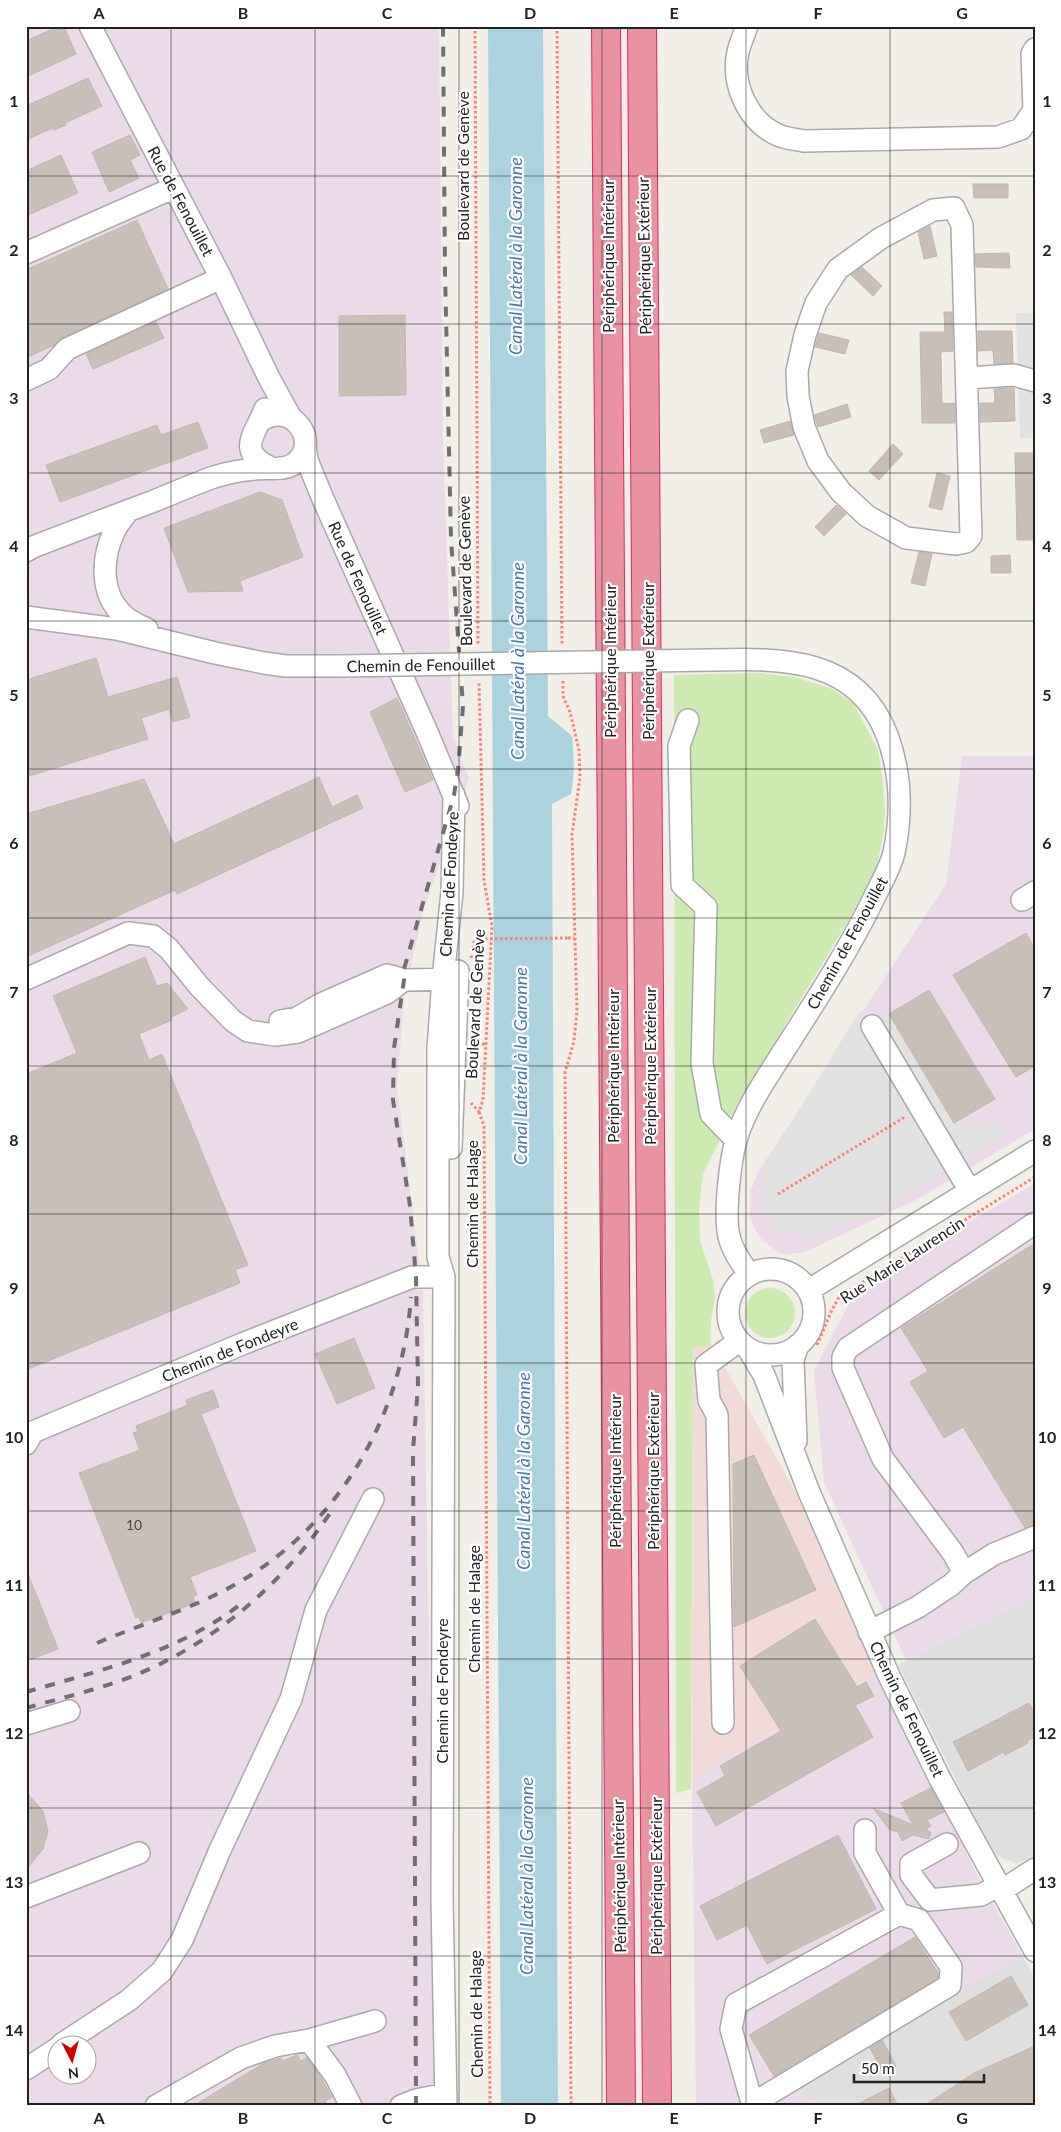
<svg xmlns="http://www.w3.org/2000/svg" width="1061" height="2132" viewBox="0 0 1061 2132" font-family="Lato,sans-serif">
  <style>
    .residential { fill: #e0dfdf }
    .commercial { fill: #f2dad9 }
    .industrial { fill: #ebdbe8; fill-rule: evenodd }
    .grass { fill: #cdebb0 }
    .parking { fill: #e2e2e2 }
    .water { fill: #aad3df }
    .building { fill: #c7bfb8; stroke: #c4b6ab }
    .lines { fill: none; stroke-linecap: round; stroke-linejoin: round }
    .minor-casing { stroke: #a9a9a9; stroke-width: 24 }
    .highway-casing { stroke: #dc2a67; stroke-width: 30 }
    .path { stroke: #fa8072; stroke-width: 3; stroke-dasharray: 2.5 2.5; stroke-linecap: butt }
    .minor { stroke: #fff; stroke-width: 21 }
    .highway { stroke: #e892a2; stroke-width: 28 }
    .rail { stroke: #707070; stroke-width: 4; stroke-dasharray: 10 10; stroke-linecap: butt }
    .minor-bridge-casing { stroke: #a9a9a9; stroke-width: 24; stroke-linecap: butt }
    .path-bridge { stroke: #fa8072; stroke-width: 3; stroke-dasharray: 2.5 2.5; stroke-linecap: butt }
    .minor-bridge { stroke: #fff; stroke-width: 21 }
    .grid { fill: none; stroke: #222; stroke-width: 1; stroke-opacity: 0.55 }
    .labels { text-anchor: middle; stroke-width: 4.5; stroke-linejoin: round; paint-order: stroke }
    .number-label { font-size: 14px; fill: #4b4948 }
    .street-label { font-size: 16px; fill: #222; stroke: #fff }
    .water-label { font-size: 18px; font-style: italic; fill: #4a7aab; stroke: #fff }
    .neatline { fill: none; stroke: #222; stroke-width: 2 }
    .grid-label { font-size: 16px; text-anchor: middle; font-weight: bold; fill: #222 }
  </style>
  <rect width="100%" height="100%" fill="#f2efe9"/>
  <path class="residential" d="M1035,1597V1856L1017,1863L1006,1860L992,1852L898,1665Z
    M1022,1955L1035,1978V2106H812L800,2086Z"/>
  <path class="commercial" d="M710,1341L794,1489L876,1673L692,1778L693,1349Z"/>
  <path class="industrial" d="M26,26H439L443,438L453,736L469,778L422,915L404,1000L397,1086L423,1293L437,2106H26ZM58,2044H88V2074H58Z
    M962,756H1035V1129L918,1199L805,1252L789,1254H781L761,1239L753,1226L750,1213L751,1190L757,1174L946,884Z
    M1035,1183V1597L906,1661L824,1482L814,1371L849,1303L901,1262Z
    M876,1673L979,1878L1022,1955L801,2086L812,2106H696L692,1778Z"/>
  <path class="grass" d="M758,673L795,677L832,689L854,704L878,750L883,781L885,809L884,829L877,867L848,921L738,1103L703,1174L699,1207L700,1241L713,1280L715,1298L711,1321L710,1344L693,1349L691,1789L676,1793L674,675Z
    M745 1313a25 25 0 1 1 50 0a25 25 0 1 1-50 0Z"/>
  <path class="parking" d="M1016,313H1035V438H1020Z
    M859,1012L892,1018L954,1123L1000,1124L1007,1135L882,1210L811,1239L799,1237L792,1229L778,1235L761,1205L764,1167Z"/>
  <path class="water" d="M488,26H543L548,716L572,736C574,756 575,774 571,794L552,804L558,2106H501Z"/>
  <path class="building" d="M59,26H64L76,54L26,77V41Z
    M88,78L102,106L65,123L66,125L54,130L53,128L26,140V106Z
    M130,135L140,155L130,160L139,178L109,192L92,152Z
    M61,155L78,193L26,216V171Z
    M973,184H1008V198H974Z
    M137,220L168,289L62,338L54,345L26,358V270Z
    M930,226L937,256L924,259L918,232Z
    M1009,253L1010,268L976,267L975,254Z
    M862,267L882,286L873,296L851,275Z
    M944,312H952L953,351L941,352L942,404L955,403V423H922L920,332H945Z
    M405,315L406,395L339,396V316Z
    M156,322L164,338L93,369L86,354Z
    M978,331H1012L1013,363L994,364L993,350L978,351Z
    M819,333L849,340L845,354L815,347Z
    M1014,388L1015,421L980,422V403H995L994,389Z
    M847,404L851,417L818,427L814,415Z
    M790,421L794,435L764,443L760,430Z
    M198,422L208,448L60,502L46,465L157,425L161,435Z
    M893,444L903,454L879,480L869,471Z
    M1015,453H1035V540H1017Z
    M937,473L950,476L942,510L929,507Z
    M260,492L282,500L303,557L240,581L243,591L188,592L164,528Z
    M836,505L846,514L824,536L815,527Z
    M919,552L932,554L925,586L911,583Z
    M1010,555L1011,573H991V556Z
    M96,658L108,697L177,677L190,717L173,722L169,709L141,718L148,739L26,777V680Z
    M397,698L433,780L405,792L370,712Z
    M319,777L332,807L357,795L363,808L177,894L175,890L26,957V814L144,779L174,844Z
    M1026,933L1035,949V1066L1016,1077L953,975Z
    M145,957L157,986L167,983L188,1009L171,1017L172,1020L139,1034L149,1060L162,1054L248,1265L235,1270L240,1283L26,1370V1074L77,1053L53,996Z
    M929,990L995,1099L954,1123L889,1014Z
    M1035,1243V1525L1025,1528L963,1427L944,1438L910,1382L928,1371L901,1328Z
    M354,1338L375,1388L337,1404L315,1354Z
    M213,1390L219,1407L201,1414L256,1551L190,1577L197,1595L193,1597L195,1603L141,1623L139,1617L136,1618L79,1473L140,1450L133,1433L138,1431L136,1426L188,1405L186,1400Z
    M754,1455L816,1590L734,1627L733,1464Z
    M26,1569L58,1649L26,1661Z
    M815,1619L857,1687L866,1682L874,1696L855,1705L873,1737L716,1826L697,1792L725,1776L720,1766L781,1731L740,1666Z
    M1029,1703L1035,1714V1737L1027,1741L1028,1743L1005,1755L1004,1752L968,1771L953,1742Z
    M931,1788L944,1812L927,1820L931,1826L925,1830L931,1832L929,1839L913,1835L902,1841L898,1832L889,1829L873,1808L913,1825L901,1803Z
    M26,1792L43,1811L48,1831L43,1849L26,1870Z
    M838,1835L876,1909L767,1964L747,1925L717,1940L700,1906Z
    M915,1937L938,1973V1978L774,2076L749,2035Z
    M1011,1976L1028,2005L966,2041L949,2012Z
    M882,2040L896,2066L883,2073L870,2048Z
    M1035,2046V2106H924L974,2073Z
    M297,2055L301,2061L307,2058L320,2076L332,2097L325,2101L328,2106H193L264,2063L281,2058L283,2061Z
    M889,2088L898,2106H854Z"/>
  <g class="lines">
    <defs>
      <path id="minor" d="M90,26L221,278L269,378L291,418
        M747,26C744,35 740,43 738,52C731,84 748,122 778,135C786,139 796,139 804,141L998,137L1021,129L1034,110L1032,54L1035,49
        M954,208L962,225L971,536L966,542L956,544L906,538L867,516L841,492L818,461L804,427L798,396L797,371L805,335L816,303L838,269L881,238L933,210Z
        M26,253L173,188
        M967,378L1014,375L1035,381
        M26,380L49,369L67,349L221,278
        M265,409C257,432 235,450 269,467
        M305,446L307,460L323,499L427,732L458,806
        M129,510C124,517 117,524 114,532C102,557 100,592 121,613C127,620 138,625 147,629
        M26,551L33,547C74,531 114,516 154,501C174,493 194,484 214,477C227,473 242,470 255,469C267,467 281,471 292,465C324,446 293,397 259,422
        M26,617L117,629L215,653L264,663L286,666H340
        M711,660C782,658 857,657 887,735C901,772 902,814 894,853C890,869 880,885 873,900C847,953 815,1002 783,1052C766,1079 745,1109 736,1140C730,1162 725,1209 728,1231C730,1247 740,1261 749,1274
        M688,720L679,746L682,885L706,907L702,1063L711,1114L736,1140
        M1022,900L1035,892
        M391,976L404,980L457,979
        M26,979L128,933L153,936L169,949L199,986L233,1021L248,1031L275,1035L298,1032L387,993L404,980
        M280,1021L297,1018L321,1004L387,975
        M872,1026L970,1191
        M451,1148L458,971
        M728 1312a43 43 0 1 1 86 0a43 43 0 1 1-86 0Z
        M809,1290L1035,1151
        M749,1350L764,1375L809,1492L890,1678L940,1779L1035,1951
        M796,1441L793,1360L798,1345
        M26,1444L33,1432L242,1344L412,1277H444
        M964,1573L953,1553L883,1459L843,1368V1357L848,1348L1035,1223
        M869,1632L918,1607L951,1585L964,1573L994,1554L1035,1537
        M723,1723L717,1415L709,1400L706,1365L739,1341
        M26,1724L69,1711
        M947,1844L911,1864V1875L930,1900L981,1895L998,1886
        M1001,1891L1035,1869
        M26,1897L139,1853
        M309,2040L335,2075L351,2106
        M62,2044L129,2000L162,1971L182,1940L220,1850L291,1699L316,1610L373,1499
        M26,2069L58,2048
        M752,2104L950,1985L951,1967L919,1920L899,1914L865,1853V1830
        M156,2106L241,2058L275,2046L309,2040L375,2021
        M401,2106L416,2100L446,2094
        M446,2106L442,1898L444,1277L438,1257V1048L443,979L452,892L454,795
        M753,2106L731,2029L736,2004L899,1914"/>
      <path id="highway" d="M606,26L621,2106
        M642,26L657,2106"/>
    </defs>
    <use href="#minor" class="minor-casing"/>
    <use href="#highway" class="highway-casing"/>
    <path class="path" d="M475,26L478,646
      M557,26L562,645
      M563,681V696L570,712L579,750L580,778L572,834L577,1011L574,1041L565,1072L571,2106
      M568,938H574
      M471,958L474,942L480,939
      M472,1045L485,1044
      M471,1103L479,1112L483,1100L492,926L484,881L479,682
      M479,1112L484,1126L490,2106
      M778,1194L905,1117
      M817,1345L831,1312L839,1297L1035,1177"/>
    <use href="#minor" class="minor"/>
    <use href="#highway" class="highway"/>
    <path class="rail" d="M97,1643C135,1627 175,1614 213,1596C330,1541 402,1424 411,1297
      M26,1692C101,1670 180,1652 242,1603
      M26,1708C68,1696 114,1686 154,1667C227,1632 288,1577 332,1510
      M416,2106L413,1450L418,1386L416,1277L410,1206L393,1100L394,1048L404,980V969L454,795L458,770L463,706L451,539L445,272L443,26"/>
    <defs>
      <path id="minor-bridge" d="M340,666L711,660"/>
    </defs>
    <use href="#minor-bridge" class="minor-bridge-casing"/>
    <path class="path-bridge" d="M480,939L568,938"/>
    <use href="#minor-bridge" class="minor-bridge"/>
  </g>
  <path class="grid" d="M171,26V2106M315,26V2106M459,26V2106M602,26V2106M746,26V2106M890,26V2106M26,176H1035M26,324H1035M26,473H1035M26,621H1035M26,769H1035M26,918H1035M26,1066H1035M26,1214H1035M26,1363H1035M26,1511H1035M26,1659H1035M26,1808H1035M26,1956H1035"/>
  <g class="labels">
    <g class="number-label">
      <text x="134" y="1530">10</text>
    </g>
    <g class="street-label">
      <text transform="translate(463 166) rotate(-90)" y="6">Boulevard de Genève</text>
      <text transform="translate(181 201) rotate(62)" y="6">Rue de Fenouillet</text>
      <text transform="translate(608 256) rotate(-90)" y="6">Périphérique Intérieur</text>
      <text transform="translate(644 256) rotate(-91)" y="6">Périphérique Extérieur</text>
      <text transform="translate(465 571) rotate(-91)" y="6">Boulevard de Genève</text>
      <text transform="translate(358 578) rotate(66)" y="6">Rue de Fenouillet</text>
      <text transform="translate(610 661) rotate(-90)" y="6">Périphérique Intérieur</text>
      <text transform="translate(648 661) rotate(-90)" y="6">Périphérique Extérieur</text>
      <text transform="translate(421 665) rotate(-1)" y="6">Chemin de Fenouillet</text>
      <text transform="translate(449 884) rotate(-87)" y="6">Chemin de Fondeyre</text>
      <text transform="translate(847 943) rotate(-61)" y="6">Chemin de Fenouillet</text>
      <text transform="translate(475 1004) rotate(-87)" y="6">Boulevard de Genève</text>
      <text transform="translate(613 1066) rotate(-90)" y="6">Périphérique Intérieur</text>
      <text transform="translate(650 1066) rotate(-90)" y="6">Périphérique Extérieur</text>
      <text transform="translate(472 1204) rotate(-90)" y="6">Chemin de Halage</text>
      <text transform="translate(902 1260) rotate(-33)" y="6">Rue Marie Laurencin</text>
      <text transform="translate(230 1350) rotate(-22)" y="6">Chemin de Fondeyre</text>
      <text transform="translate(615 1471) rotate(-90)" y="6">Périphérique Intérieur</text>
      <text transform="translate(653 1471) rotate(-90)" y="6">Périphérique Extérieur</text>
      <text transform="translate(474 1609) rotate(-90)" y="6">Chemin de Halage</text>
      <text transform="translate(442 1691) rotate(-90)" y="6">Chemin de Fondeyre</text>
      <text transform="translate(907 1709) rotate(64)" y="6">Chemin de Fenouillet</text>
      <text transform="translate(619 1876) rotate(-91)" y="6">Périphérique Intérieur</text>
      <text transform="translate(656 1876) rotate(-90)" y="6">Périphérique Extérieur</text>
      <text transform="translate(476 2014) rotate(-91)" y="6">Chemin de Halage</text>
    </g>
    <g class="water-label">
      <text transform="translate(516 256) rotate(-90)" y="6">Canal Latéral à la Garonne</text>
      <text transform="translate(518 661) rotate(-90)" y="6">Canal Latéral à la Garonne</text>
      <text transform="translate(521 1066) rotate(-90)" y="6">Canal Latéral à la Garonne</text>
      <text transform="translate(524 1471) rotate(-90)" y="6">Canal Latéral à la Garonne</text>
      <text transform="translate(527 1876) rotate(-90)" y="6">Canal Latéral à la Garonne</text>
    </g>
  </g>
  <rect width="1061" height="2132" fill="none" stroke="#ffffff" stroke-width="55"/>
  <g transform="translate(72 2060) rotate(174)"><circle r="24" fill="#ffffff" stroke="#a7a7a7"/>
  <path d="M0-4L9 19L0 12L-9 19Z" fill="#d40000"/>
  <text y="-8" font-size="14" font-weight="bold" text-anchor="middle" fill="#222222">N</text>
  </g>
  <path d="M854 2074v8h130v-8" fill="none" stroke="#222222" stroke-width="2.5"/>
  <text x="861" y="2074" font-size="15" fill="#222222" stroke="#ffffff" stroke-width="4" paint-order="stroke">50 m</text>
  <rect x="28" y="28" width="1006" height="2076" class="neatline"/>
  <g class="grid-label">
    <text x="99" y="19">A</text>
    <text x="243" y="19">B</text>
    <text x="387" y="19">C</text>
    <text x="530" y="19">D</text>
    <text x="674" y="19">E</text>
    <text x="818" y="19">F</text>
    <text x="962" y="19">G</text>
    <text x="14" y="107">1</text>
    <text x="1047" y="107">1</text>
    <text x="14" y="256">2</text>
    <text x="1047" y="256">2</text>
    <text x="14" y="404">3</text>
    <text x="1047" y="404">3</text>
    <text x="14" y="552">4</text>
    <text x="1047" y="552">4</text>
    <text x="14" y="701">5</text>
    <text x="1047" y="701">5</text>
    <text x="14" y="849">6</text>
    <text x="1047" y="849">6</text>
    <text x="14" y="998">7</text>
    <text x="1047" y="998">7</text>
    <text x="14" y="1146">8</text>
    <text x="1047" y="1146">8</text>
    <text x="14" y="1294">9</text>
    <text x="1047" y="1294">9</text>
    <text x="14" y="1443">10</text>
    <text x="1047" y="1443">10</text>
    <text x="14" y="1591">11</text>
    <text x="1047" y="1591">11</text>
    <text x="14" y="1739">12</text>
    <text x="1047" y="1739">12</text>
    <text x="14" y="1888">13</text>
    <text x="1047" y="1888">13</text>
    <text x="14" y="2036">14</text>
    <text x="1047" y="2036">14</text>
    <text x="99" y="2124">A</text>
    <text x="243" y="2124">B</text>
    <text x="387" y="2124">C</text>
    <text x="530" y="2124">D</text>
    <text x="674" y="2124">E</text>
    <text x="818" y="2124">F</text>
    <text x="962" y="2124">G</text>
  </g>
</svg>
